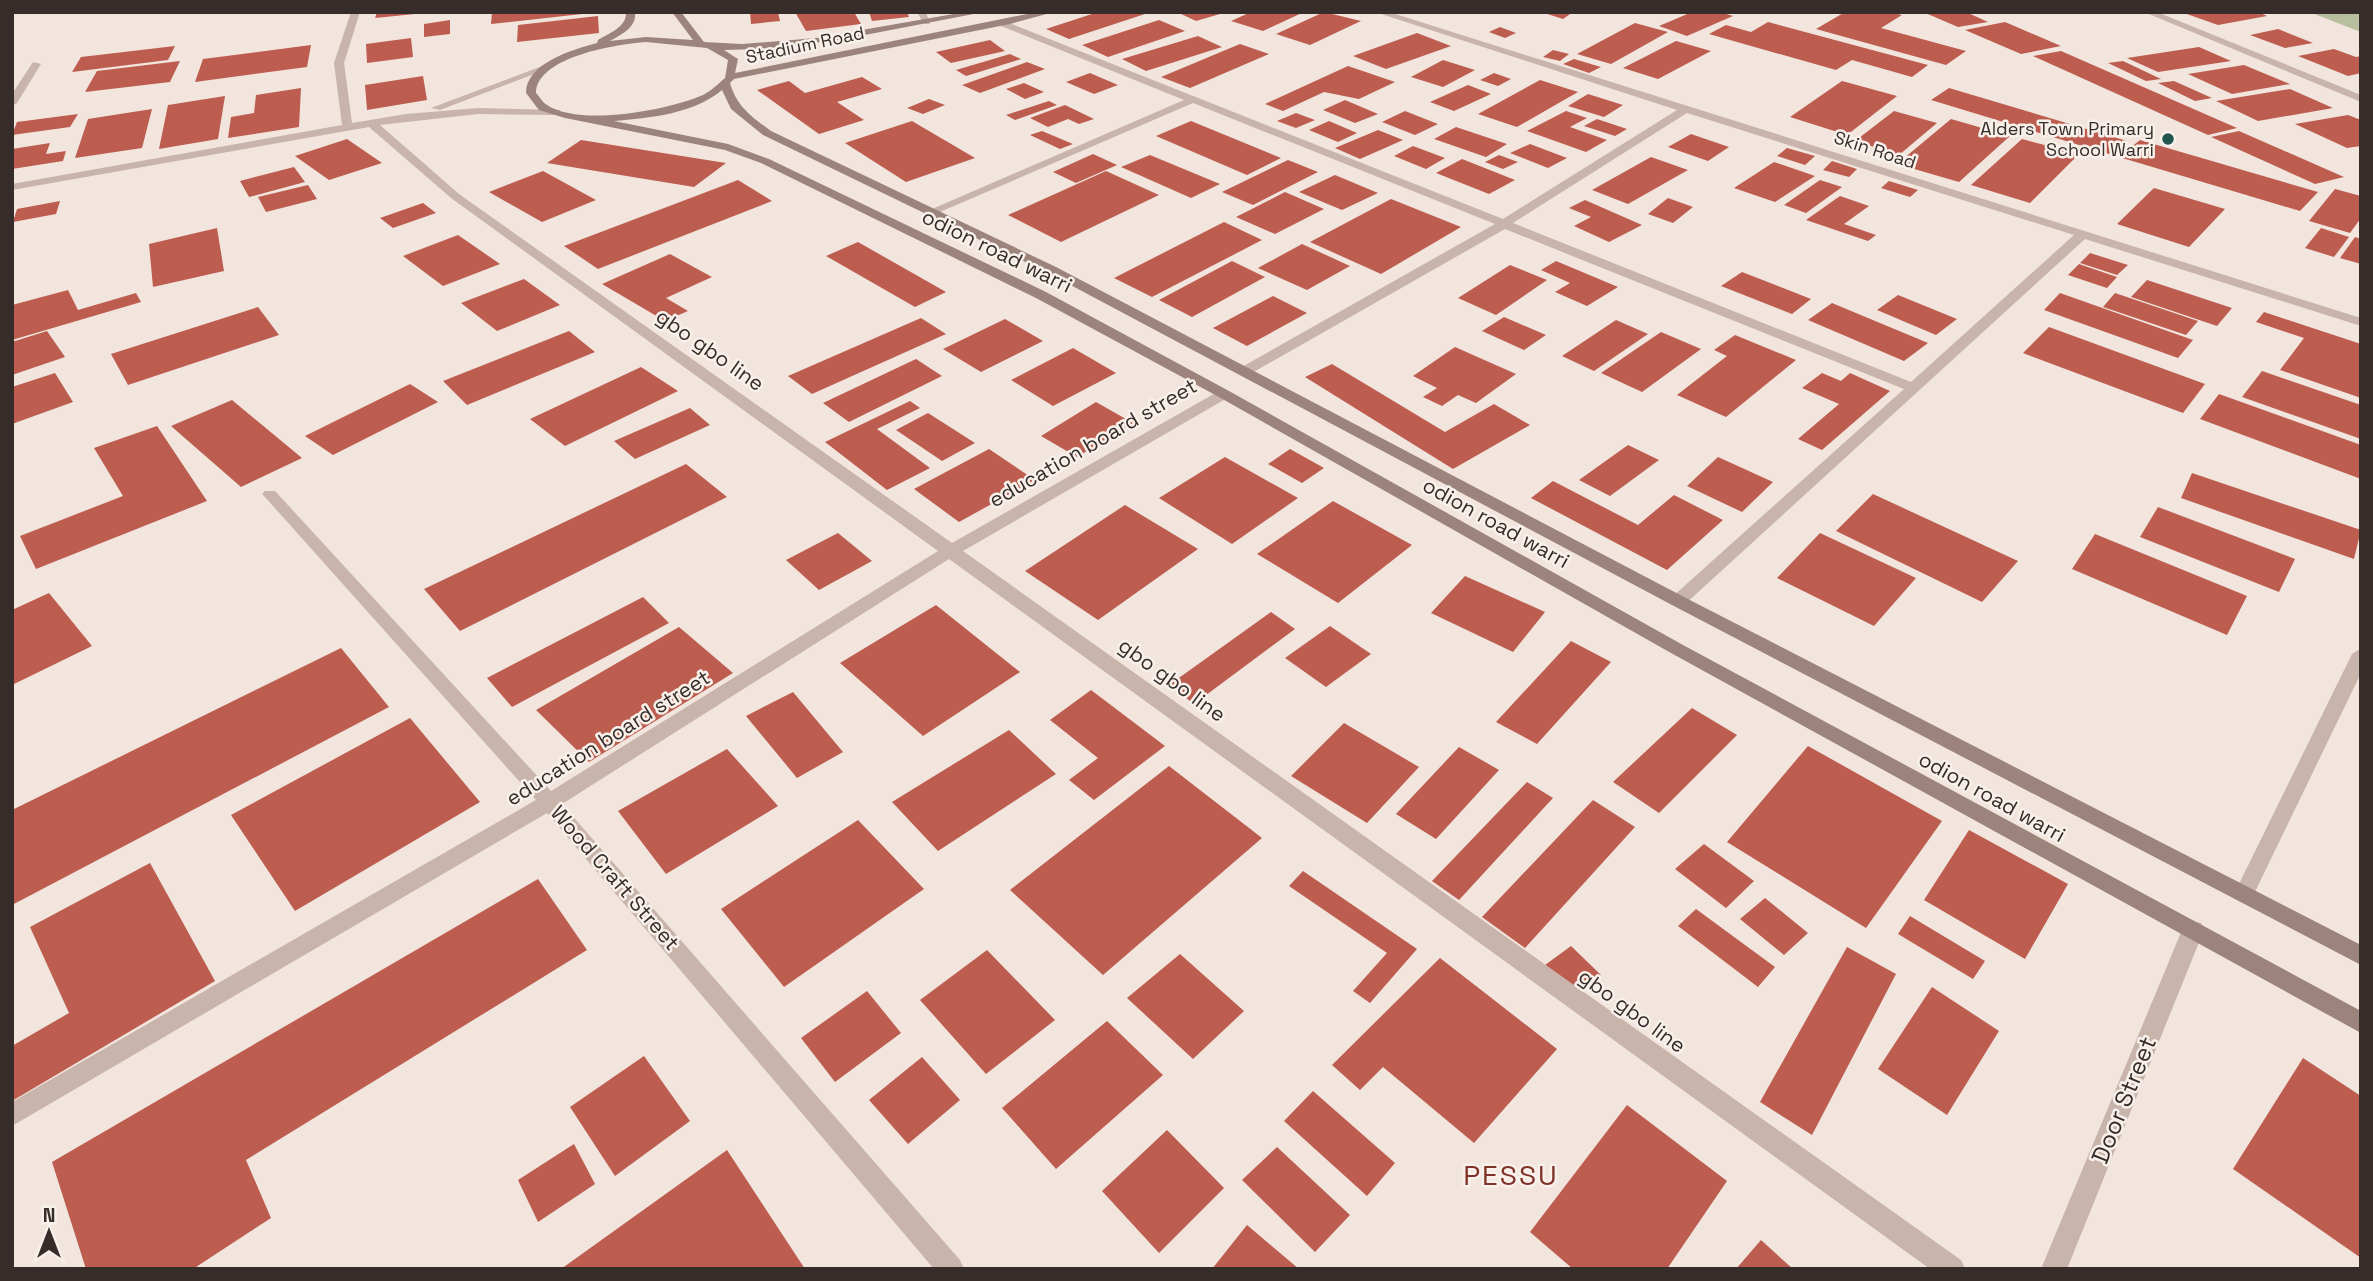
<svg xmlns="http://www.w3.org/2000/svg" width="2373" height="1281" viewBox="0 0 2373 1281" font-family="'Space Grotesk',sans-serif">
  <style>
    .green { fill: #b8bf9e }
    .building { fill: #bd5d4f }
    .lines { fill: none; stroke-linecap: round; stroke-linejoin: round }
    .street { fill: #c8b4aa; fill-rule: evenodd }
    .secondary { fill: #9c847c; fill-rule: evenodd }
    .poi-dot { fill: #215552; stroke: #f8f0ea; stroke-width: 2.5 }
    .labels { text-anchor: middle; stroke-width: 5; stroke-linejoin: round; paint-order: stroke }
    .far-street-label { font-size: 18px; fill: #362c29; stroke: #f8f0ea }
    .far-poi-label { font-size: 18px; fill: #362c29; stroke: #f8f0ea; text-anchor: end }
    .street-label { font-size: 21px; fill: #362c29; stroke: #f8f0ea }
    .near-street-label { font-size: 24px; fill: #362c29; stroke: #f8f0ea }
    .near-quarter-label { font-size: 28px; letter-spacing: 2px; fill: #7f3228; stroke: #f8f0ea }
  </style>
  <rect width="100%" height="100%" fill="#f1e5de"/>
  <path class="green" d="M2309,12H2361V32Z"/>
  <path class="building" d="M377,12H414L415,14L375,18Z
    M492,12H582V14L491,24Z
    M750,12H778L780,21L751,24Z
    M795,12H854L861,24L806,31Z
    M869,12H907L909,17L872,21Z
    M1098,12L1148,13L1069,39L1046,29Z
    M1177,12H1216L1220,14L1196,21Z
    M1251,12H1304L1263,31L1231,21Z
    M1324,12L1361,21L1310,45L1276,34Z
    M1541,12H1573L1563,19Z
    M1692,12H1720L1733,16L1687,36L1659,26Z
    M1845,12H1890L1902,15L1881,28L1966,51L1946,65L1816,29Z
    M1923,12H1966L1988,22L1958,27Z
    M2181,12H2258L2267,16L2218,25Z
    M598,16L599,33L517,42L518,25Z
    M450,20V34L424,37V24Z
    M1159,20L1185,31L1108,57L1082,45Z
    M1768,22L1928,65L1912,77L1852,60L1836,70L1709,34L1726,25L1751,32Z
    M2005,22L2061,46L2021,54L1965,30Z
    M1635,23L1668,32L1611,64L1577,54Z
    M1500,27L1516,33L1505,38L1489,32Z
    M2278,29L2313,43L2285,48L2250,35Z
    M1417,33L1451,46L1386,69L1353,56Z
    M1198,36L1222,47L1146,71L1122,59Z
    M411,38L413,57L367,63L366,44Z
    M990,40L1005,51L951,63L936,52Z
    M1676,41L1711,51L1658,79L1623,68Z
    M1240,44L1269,54L1190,88L1161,77Z
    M311,45L307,67L195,82L203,59Z
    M175,46L168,60L72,72L81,57Z
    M2199,47L2231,61L2158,72L2127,58Z
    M2334,49L2356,57L2361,56V73L2348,76L2298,56Z
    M1553,50L1569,54L1560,61L1543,57Z
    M2061,51L2237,128L2208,135L2033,56Z
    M1010,54L1021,59L966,76L956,70Z
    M1574,59L1601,67L1589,73L1563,64Z
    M1443,60L1475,70L1443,87L1411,77Z
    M180,61L170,82L85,92L97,71Z
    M2123,61L2161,79L2146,81L2108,63Z
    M1027,62L1045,69L980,93L962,85Z
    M2244,65L2290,84L2232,94L2188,74Z
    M1348,66L1395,82L1359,99L1324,92L1283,111L1265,104Z
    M1090,73L1118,85L1094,94L1066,82Z
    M1494,73L1511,79L1498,86L1480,80Z
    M423,76L427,100L367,110L365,85Z
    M862,77L882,89L837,102L864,120L819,134L757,90L789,81L805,93Z
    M1540,80L1578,92L1517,127L1478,114Z
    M1842,81L1897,96L1847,135L1790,117Z
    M2174,81L2212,98L2195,101L2158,83Z
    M1024,83L1044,92L1025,99L1006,89Z
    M1468,85L1491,94L1454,111L1430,102Z
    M301,88L299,127L228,138L231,117L254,113L256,95Z
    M1949,88L2127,141L2109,154L1931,100Z
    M2290,89L2333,108L2258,121L2216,101Z
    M1588,94L1623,105L1604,117L1568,106Z
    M225,96L218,139L159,149L168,105Z
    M929,99L945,105L923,114L907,108Z
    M1345,100L1378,114L1355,123L1323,110Z
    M1049,101L1057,105L1015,120L1006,115Z
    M1065,105L1094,119L1079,124L1068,119L1048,127L1030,118Z
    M152,109L142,148L75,158L88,119Z
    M1405,111L1438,124L1415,135L1382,122Z
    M1566,111L1587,118L1570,127L1607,140L1586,152L1527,131Z
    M1894,111L1937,123L1899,155L1855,141Z
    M1296,113L1315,120L1296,128L1277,121Z
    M78,114L70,127L12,135L17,122Z
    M2348,115L2361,120V146L2347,148L2295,124Z
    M1597,119L1627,129L1615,136L1584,126Z
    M1951,119L2010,136L1959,182L1897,164Z
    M912,121L975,158L906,182L845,143Z
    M1191,121L1281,158L1247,175L1156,136Z
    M1329,121L1357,133L1338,142L1309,130Z
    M1456,127L1507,144L1486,157L1434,139Z
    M1378,130L1403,140L1360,159L1335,148Z
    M1042,131L1073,144L1060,149L1030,135Z
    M2239,131L2344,177L2315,184L2211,137Z
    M1691,134L1729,147L1708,161L1668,147Z
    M347,139L382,163L329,180L295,156Z
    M2022,139L2079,154L2030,203L1971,185Z
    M581,140L726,163L694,187L547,163Z
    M2140,140L2318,192L2300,211L2119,157Z
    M50,143L46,154L66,151L63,161L12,169V149Z
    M1530,144L1567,158L1548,168L1510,153Z
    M1413,146L1445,158L1426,169L1394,156Z
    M1787,148L1815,156L1805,165L1777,156Z
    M1093,154L1117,165L1076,183L1053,172Z
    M1150,155L1220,184L1191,198L1121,167Z
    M1499,155L1518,162L1503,169L1485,162Z
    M1651,157L1688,170L1628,204L1592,190Z
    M1462,159L1515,180L1489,194L1436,173Z
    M1288,160L1318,172L1253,205L1222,192Z
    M1832,161L1857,169L1849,177L1823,170Z
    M1774,162L1815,176L1775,202L1734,188Z
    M294,167L305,182L249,197L240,181Z
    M543,171L596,200L542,222L489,192Z
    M1106,171L1159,195L1061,242L1008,215Z
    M1335,175L1378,193L1342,210L1299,192Z
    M738,180L772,201L598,269L564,246Z
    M1820,180L1842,187L1806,213L1784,205Z
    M1889,181L1918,190L1910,197L1881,188Z
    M308,185L317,199L266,212L258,197Z
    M2154,188L2225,209L2189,247L2117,224Z
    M2335,189L2361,196V218L2350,233L2309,221Z
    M1285,192L1324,209L1275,234L1236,217Z
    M1840,196L1869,206L1844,224L1876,235L1868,241L1806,220Z
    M1668,198L1693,207L1673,223L1648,214Z
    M1391,199L1461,227L1381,274L1310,242Z
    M1585,200L1642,225L1609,242L1574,226L1591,217L1569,208Z
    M60,201L56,214L13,222L17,209Z
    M423,203L436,213L393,228L380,218Z
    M1224,222L1262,240L1152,297L1114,278Z
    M217,228L224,271L153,287L149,244Z
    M2321,228L2349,237L2334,257L2305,248Z
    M458,235L500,264L443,286L403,256Z
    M2355,237L2361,239V264L2340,258Z
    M858,242L946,292L915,307L826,256Z
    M1302,244L1350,266L1307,290L1258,268Z
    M2090,253L2128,265L2117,275L2080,263Z
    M670,254L712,277L666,298L688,311L665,321L602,284Z
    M1232,261L1265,277L1192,317L1159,300Z
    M1556,261L1618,287L1587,306L1555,292L1570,283L1541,270Z
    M2079,264L2117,277L2107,288L2068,275Z
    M1510,265L1547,280L1496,315L1458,298Z
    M1742,272L1811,299L1792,314L1721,286Z
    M524,279L560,305L497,331L461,303Z
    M2147,280L2232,308L2217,326L2131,297Z
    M68,290L78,310L136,293L141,302L12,340V305Z
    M2060,293L2193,340L2178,358L2044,310Z
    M2115,293L2198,321L2186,335L2103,307Z
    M1898,295L1957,319L1936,335L1877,310Z
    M1273,296L1307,313L1247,346L1213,328Z
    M1832,303L1928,343L1904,361L1808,320Z
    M258,307L279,335L128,385L111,354Z
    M2264,312L2361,344V398L2280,370L2304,338L2256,322Z
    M1504,317L1546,335L1524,350L1482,331Z
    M921,318L946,334L812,394L788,376Z
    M1005,319L1043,341L981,372L943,349Z
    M1616,320L1648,334L1594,371L1562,356Z
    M2049,327L2205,384L2183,413L2023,353Z
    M47,331L65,357L12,375V342Z
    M569,331L595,352L467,405L443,381Z
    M1661,332L1701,349L1642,392L1601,373Z
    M1735,335L1796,360L1726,417L1677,395L1727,356L1714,350Z
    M1455,347L1516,374L1476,403L1458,395L1442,406L1423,397L1437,388L1413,376Z
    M1073,348L1116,373L1053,406L1011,380Z
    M916,359L942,376L849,422L823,403Z
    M1332,364L1445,432L1494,404L1530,425L1453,469L1305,377Z
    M641,367L678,391L565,446L530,419Z
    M2262,371L2361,405V439L2242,397Z
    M55,373L73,402L12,424V387Z
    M1822,373L1841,381L1850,373L1890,391L1822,450L1798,439L1839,404L1802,388Z
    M410,384L438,402L333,455L305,436Z
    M2219,394L2361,445V479L2200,419Z
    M232,400L302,458L241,487L171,426Z
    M910,401L920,408L877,429L930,468L887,490L825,442Z
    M1096,402L1133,423L1077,457L1041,436Z
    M690,408L710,425L635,459L614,441Z
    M928,413L975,443L942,461L896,430Z
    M157,426L207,501L36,569L20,536L123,496L94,448Z
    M1628,445L1659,460L1610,496L1579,480Z
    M989,449L1035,480L959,522L914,489Z
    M1290,449L1324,468L1302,483L1268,464Z
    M1225,457L1298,498L1232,544L1159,498Z
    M1718,457L1773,482L1742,512L1687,486Z
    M686,464L727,497L460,631L424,589Z
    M2192,473L2361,530L2354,559L2181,498Z
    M1553,481L1638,525L1674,495L1723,520L1667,570L1531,498Z
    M1873,494L2018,561L1982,602L1836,531Z
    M1333,501L1412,545L1338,603L1257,554Z
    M1125,505L1198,549L1098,620L1025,571Z
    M2158,507L2295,559L2279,592L2140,537Z
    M838,533L872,561L819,590L786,560Z
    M1820,533L1916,578L1874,626L1777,578Z
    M2095,534L2247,596L2227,635L2072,569Z
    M1465,576L1545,612L1513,652L1431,613Z
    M49,593L92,646L12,685V610Z
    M643,597L669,623L512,707L487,678Z
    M936,605L1020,672L923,736L840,663Z
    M1271,612L1295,629L1194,704L1169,685Z
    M1330,626L1371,654L1326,687L1285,658Z
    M679,627L733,673L589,762L536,710Z
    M1571,641L1611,662L1537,744L1496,722Z
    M341,648L389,707L12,905V810Z
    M1091,690L1165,746L1094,800L1069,780L1098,758L1050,720Z
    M793,692L843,752L797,778L746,716Z
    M1692,708L1737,735L1659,813L1613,782Z
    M410,718L480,802L295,911L231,815Z
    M1344,723L1419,767L1367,823L1291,776Z
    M1009,730L1056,774L938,851L892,802Z
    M1808,746L1942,821L1866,928L1727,842Z
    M1459,747L1499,770L1436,839L1396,814Z
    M727,749L778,806L666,874L618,811Z
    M1169,766L1262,838L1103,975L1010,890Z
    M1527,782L1553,798L1459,900L1432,881Z
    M1593,800L1635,827L1525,948L1482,917Z
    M858,820L924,889L784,987L721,909Z
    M1969,830L2068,884L2025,959L1924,900Z
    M1704,844L1754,881L1726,908L1675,869Z
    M150,863L215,981L12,1101V1046L69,1013L30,927Z
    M1303,871L1417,949L1370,1003L1353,991L1387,953L1289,886Z
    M538,879L587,950L246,1160L271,1218L193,1269H86L52,1162Z
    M1765,898L1808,933L1784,955L1740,919Z
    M1696,909L1775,967L1758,987L1678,926Z
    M1910,916L1985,961L1973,979L1898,934Z
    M1571,946L1601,975L1576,994L1545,965Z
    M1847,947L1896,974L1812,1135L1760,1102Z
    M987,950L1055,1020L986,1074L920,1000Z
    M1180,954L1244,1011L1193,1059L1127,998Z
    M1440,958L1557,1049L1474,1143L1383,1067L1360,1090L1332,1065Z
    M1932,987L1999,1031L1947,1115L1878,1069Z
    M867,991L901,1033L835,1082L801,1038Z
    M1107,1021L1163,1075L1056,1169L1002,1108Z
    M644,1056L690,1121L615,1176L570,1107Z
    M922,1057L960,1100L908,1144L869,1100Z
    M2303,1058L2361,1096V1258L2233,1169Z
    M1313,1091L1395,1163L1367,1196L1284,1121Z
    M1627,1105L1727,1181L1667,1269H1573L1530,1232Z
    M1167,1130L1224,1188L1159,1253L1102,1191Z
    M574,1144L595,1184L538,1222L518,1180Z
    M1277,1147L1350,1215L1315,1252L1242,1180Z
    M727,1150L805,1269H561Z
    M1247,1225L1299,1269H1212Z
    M1761,1240L1793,1269H1736Z"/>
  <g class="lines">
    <path class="street" d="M351,12H360L344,63L352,123L406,114L478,108L560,110V114L556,115L478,114L380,125L459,194L952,543L1219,391H1229V397L963,551L1961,1260L1965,1269H1930L949,559L562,804L960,1260L964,1269H934L547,813L12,1126V1102L536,800L265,497L262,494L265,491H275L551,791L938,551L451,198L369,127L12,190V184L342,125L334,63Z
      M917,12H926L930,24H924Z
      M1375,12H1389L2361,318V326L2085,239L1684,605H1672L1670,601L1672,597L1904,389L1505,229L1250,374H1240V368L1495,224L1193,103L933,215L923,213L1184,100L1001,26L999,24L1004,21L1503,219L1677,110ZM1687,113L2074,235L1911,382L1513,223Z
      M2144,12H2157L2361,95V102Z
      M33,62L41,64L17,103L12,106V94Z
      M545,65L553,67L440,110L431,108Z
      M2361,648V673L2251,900L2244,903L2237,900L2234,894L2237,888L2352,654Z
      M2193,921L2201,923L2204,930L2067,1269H2041L2182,930L2185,923Z"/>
    <path class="secondary" d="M626,12H635C637,28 621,34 610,41L646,37L693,40L672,12H681L704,42L742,44L816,38L965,12H984L839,40L762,49L724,50L738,59L735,73L1037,12H1054L1010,24L734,79L730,83C737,107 752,117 771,131L1056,267L1684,597L2361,945V965L1672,605L1048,273L763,135L731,109L722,90C694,114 649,118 614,121L728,144L769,159L1046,292L1229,391L1683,645L2361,1011V1033L1671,653L1219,397L1036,298L761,163L725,150L565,118L539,110L526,93C526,63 574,49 597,43L598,40C609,33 627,27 626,12ZM646,42L707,48L728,60L725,78C718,84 711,91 703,95C669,110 580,127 547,105C543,103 539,96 536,93C537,56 619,44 646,42Z"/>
  </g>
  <circle class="poi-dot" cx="2168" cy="139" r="7"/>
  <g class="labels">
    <g class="far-street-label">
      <text transform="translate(805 45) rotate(-12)" y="6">Stadium Road</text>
      <text transform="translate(1875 150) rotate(18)" y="6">Skin Road</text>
    </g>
    <g class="far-poi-label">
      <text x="2154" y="135">Alders Town Primary<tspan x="2154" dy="21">School Warri</tspan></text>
    </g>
    <g class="street-label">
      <text transform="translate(997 251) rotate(26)" y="7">odion road warri</text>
      <text transform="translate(710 350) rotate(35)" y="7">gbo gbo line</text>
      <text transform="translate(1093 443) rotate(-30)" y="7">education board street</text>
      <text transform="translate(1496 523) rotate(29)" y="7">odion road warri</text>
      <text transform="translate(1172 680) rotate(36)" y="7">gbo gbo line</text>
      <text transform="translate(608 738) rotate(-32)" y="7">education board street</text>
      <text transform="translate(1992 797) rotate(29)" y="7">odion road warri</text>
      <text transform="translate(615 878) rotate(49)" y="7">Wood Craft Street</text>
      <text transform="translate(1632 1011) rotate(36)" y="7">gbo gbo line</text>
    </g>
    <g class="near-street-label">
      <text transform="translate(2124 1100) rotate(-68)" y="8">Door Street</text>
    </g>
    <g class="near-quarter-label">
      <text x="1511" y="1185">PESSU</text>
    </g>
  </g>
  <rect width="2373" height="1281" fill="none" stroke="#362c29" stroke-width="28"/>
  <g transform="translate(49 1232)" stroke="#f8f0ea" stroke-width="5" paint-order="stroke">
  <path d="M0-5L12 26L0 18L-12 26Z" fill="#362c29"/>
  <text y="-10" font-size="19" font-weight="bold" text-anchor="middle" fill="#362c29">N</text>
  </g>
</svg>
